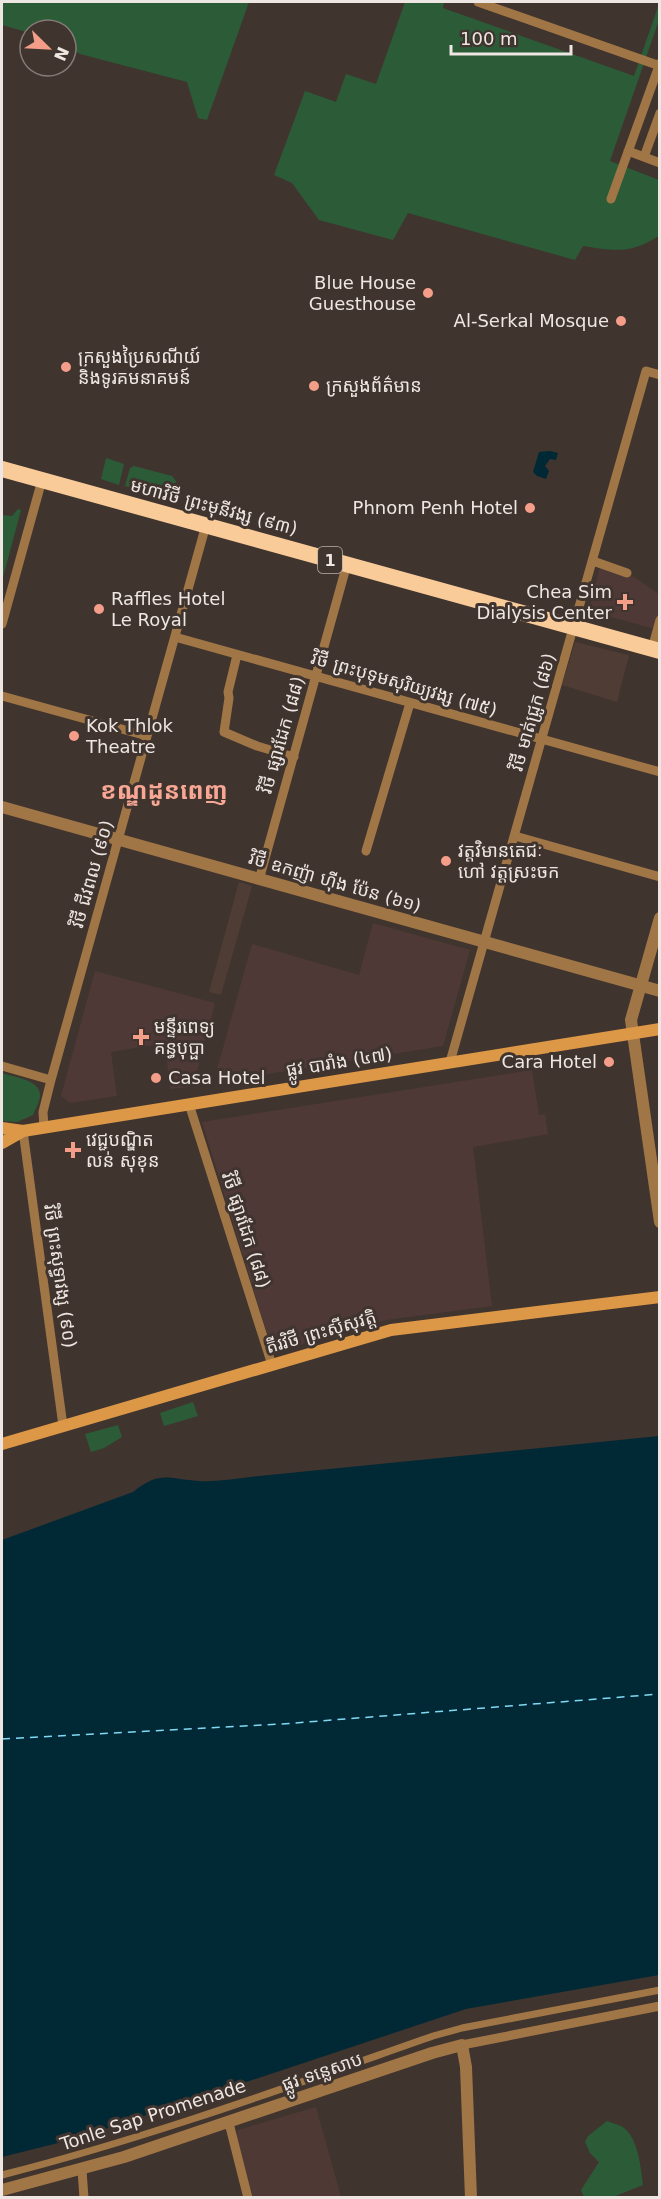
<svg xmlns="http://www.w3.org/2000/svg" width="661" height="2199" viewBox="0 0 661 2199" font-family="'DejaVu Sans','Noto Sans Khmer',sans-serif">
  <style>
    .built { fill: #4f3c34 }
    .education { fill: #4e3935 }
    .medical { fill: #4e3936 }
    .green { fill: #2b5c37 }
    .water { fill: #002935 }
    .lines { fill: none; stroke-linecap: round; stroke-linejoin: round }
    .ferry { stroke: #82d9f6; stroke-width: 1.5; stroke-dasharray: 8 6; stroke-linecap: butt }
    .pedestrian { stroke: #a17646; stroke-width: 7 }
    .minor { stroke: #a17646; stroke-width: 9 }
    .tertiary { stroke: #a17646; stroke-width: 12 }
    .secondary { stroke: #dc9847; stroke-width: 12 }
    .trunk { stroke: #f9cb99; stroke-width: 16 }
    .poi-dot { fill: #f49e89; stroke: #40342f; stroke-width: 2 }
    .labels { text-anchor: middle; stroke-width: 6; stroke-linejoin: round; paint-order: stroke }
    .shield { fill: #40342f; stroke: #bab1ac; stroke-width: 1.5 }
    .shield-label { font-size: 16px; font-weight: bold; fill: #eee6e2 }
    .poi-label { font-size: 18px; fill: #eee6e2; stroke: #40342f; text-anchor: start }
    .street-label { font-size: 18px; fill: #eee6e2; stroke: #40342f }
    .district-label { font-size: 24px; font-weight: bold; fill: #f8a794; stroke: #40342f }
  </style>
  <rect width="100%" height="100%" fill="#40342f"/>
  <path class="built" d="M575,642L629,655L617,702L562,685Z
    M239,882L252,886L221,995L209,992Z"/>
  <path class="education" d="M316,2107L341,2197H252L236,2138L238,2130Z"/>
  <path class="medical" d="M600,566L634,577L659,594V614L655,629L589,611Z
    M373,923L470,950L443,1046L224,1081L216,1073L252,944L359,975Z
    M95,971L215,1003L195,1079L190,1087L170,1089L165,1043L111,1052L117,1096L70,1103L61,1096Z
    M532,1070L539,1115L545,1114L548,1134L473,1147L492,1306L386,1320L273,1353L202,1122Z"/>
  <path class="green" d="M2,2H249L207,120L198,118L187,82L80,54L66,45V30H30V33L2,25Z
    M405,2H444L443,8L634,76L659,4V20L610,161L659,180V236C630,254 616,251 583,246L575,260L408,213L393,240L319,220L292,183L274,175L305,91L336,102L346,74L376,84Z
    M106,458L124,464L119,485L101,479Z
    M134,466L172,476L176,481L171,499L125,486L130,468Z
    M18,509L21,510L2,581V515L12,516Z
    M2,1073C14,1077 42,1080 40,1097C39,1103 35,1110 33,1115L17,1122L2,1121Z
    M193,1402L198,1416L164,1426L160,1413Z
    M118,1425L122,1437L104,1448L91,1452L85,1434Z
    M607,2121C611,2123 617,2124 621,2126C638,2135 641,2168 643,2185L613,2197H584L581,2190L599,2162L590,2153L585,2142L588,2136Z"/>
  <path class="water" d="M550,451L558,453L556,460L550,459L545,466L549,471L546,479L537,476L533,472L539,452Z
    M659,1436V1975L466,2009L78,2138L2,2157V1540L133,1492C160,1470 168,1479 199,1481C215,1482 233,1479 250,1477Z"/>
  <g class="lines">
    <path class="ferry" d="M2,1739L282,1724L660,1694"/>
    <path class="pedestrian" d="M2,2175C148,2138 290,2086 433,2036L462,2028L660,1990"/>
    <path class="minor" d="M478,2L660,66
      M628,151L660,163
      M644,157L660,113
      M611,199L660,63
      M593,561L627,573
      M2,624L42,480
      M175,637L660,772
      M652,649L660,620
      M237,655L228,692L229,698L224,732L257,746L294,757
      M2,696L147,736
      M515,836L660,877
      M366,851L410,703
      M259,880L347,564
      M450,1062L646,371L660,375
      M2,1066L51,1080
      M189,1104L272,1365
      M44,1128L43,1112L51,1080L206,525
      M23,1131L63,1426
      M462,2045L660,2006
      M229,2123L248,2198
      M82,2170L84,2198"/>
    <path class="tertiary" d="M2,807L660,991
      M660,918L631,1020L660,1222
      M2,2190L124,2157L432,2053L462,2045L466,2067L471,2198"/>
    <path class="secondary" d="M2,1128L23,1131L660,1029
      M2,1143L23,1131
      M2,1444L391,1330L660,1297"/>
    <path class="trunk" d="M2,469L660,651"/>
  </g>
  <g class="poi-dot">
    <circle cx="428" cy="293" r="6"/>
    <circle cx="621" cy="321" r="6"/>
    <circle cx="66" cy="367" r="6"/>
    <circle cx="314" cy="386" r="6"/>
    <circle cx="530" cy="508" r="6"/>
    <path d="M622 593h6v6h6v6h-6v6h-6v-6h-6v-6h6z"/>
    <circle cx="99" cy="609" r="6"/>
    <circle cx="74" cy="736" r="6"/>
    <circle cx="446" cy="861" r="6"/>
    <path d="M138 1028h6v6h6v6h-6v6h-6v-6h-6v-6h6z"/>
    <circle cx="609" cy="1062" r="6"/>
    <circle cx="156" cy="1078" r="6"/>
    <path d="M70 1141h6v6h6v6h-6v6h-6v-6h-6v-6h6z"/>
  </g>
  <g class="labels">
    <rect class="shield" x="318" y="547" width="24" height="26" rx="4.5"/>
    <g class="shield-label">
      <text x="330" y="566">1</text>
    </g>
    <g class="poi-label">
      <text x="416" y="289" text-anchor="end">Blue House<tspan x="416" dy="21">Guesthouse</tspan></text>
      <text x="609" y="327" text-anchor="end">Al-Serkal Mosque</text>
      <text x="78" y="363">ក្រសួងប្រៃសណីយ៍<tspan x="78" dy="21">និងទូរគមនាគមន៍</tspan></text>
      <text x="326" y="392">ក្រសួងព័ត៌មាន</text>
      <text x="518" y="514" text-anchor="end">Phnom Penh Hotel</text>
      <text x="612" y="598" text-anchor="end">Chea Sim<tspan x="612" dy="21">Dialysis Center</tspan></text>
      <text x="111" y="605">Raffles Hotel<tspan x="111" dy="21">Le Royal</tspan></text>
      <text x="86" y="732">Kok Thlok<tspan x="86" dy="21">Theatre</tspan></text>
      <text x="458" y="857">វត្តវិមានតេជៈ<tspan x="458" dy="21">ហៅ វត្តស្រះចក</tspan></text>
      <text x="154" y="1033">មន្ទីរពេទ្យ<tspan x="154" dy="21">គន្ធបុប្ផា</tspan></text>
      <text x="597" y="1068" text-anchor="end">Cara Hotel</text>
      <text x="168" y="1084">Casa Hotel</text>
      <text x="86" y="1146">វេជ្ជបណ្ឌិត<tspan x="86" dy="21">លន់ សុខុន</tspan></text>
    </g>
    <g class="street-label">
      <text transform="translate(214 507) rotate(15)" y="6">មហាវិថី ព្រះមុនីវង្ស (៩៣)</text>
      <text transform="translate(404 684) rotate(16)" y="6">វិថី ព្រះបុទុមសុរិយ្យវង្ស (៧៥)</text>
      <text transform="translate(533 712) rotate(-74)" y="6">វិថី មាត់ជ្រូក (៨៦)</text>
      <text transform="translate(282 735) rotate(-74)" y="6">វិថី ផ្សារដែក (៨៨)</text>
      <text transform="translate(92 874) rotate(-74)" y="6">វិថី ជីវពល (៩០)</text>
      <text transform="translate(335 882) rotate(16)" y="6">វិថី ឧកញ៉ា ហ៊ីង ប៉ែន (៦១)</text>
      <text transform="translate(339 1062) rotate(-9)" y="6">ផ្លូវ បារាំង (៤៧)</text>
      <text transform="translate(246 1230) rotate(72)" y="6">វិថី ផ្សារដែក (៨៨)</text>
      <text transform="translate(60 1276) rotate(82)" y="6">វិថី ព្រះសុទ្ធាវង្ស (៩០)</text>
      <text transform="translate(321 1332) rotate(-16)" y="6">តីរវិថី ព្រះស៊ីសុវត្តិ</text>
      <text transform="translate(322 2072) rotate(-19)" y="6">ផ្លូវ ទន្លេសាប</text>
      <text transform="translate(153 2115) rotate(-18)" y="6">Tonle Sap Promenade</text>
    </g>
    <g class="district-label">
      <text x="164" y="799">ខណ្ឌដូនពេញ</text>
    </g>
  </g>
  <rect width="661" height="2199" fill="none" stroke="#eee6e2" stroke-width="6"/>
  <g transform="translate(48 48) rotate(114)"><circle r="28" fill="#40342f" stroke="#867b77" stroke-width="1.5"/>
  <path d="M0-4.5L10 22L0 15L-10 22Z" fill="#f49e89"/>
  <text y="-9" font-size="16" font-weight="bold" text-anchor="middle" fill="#eee6e2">N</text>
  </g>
  <path d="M451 45v9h120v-9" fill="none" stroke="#eee6e2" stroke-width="3"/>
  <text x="460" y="45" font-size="18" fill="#eee6e2" stroke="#40342f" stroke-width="4.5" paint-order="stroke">100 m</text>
</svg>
